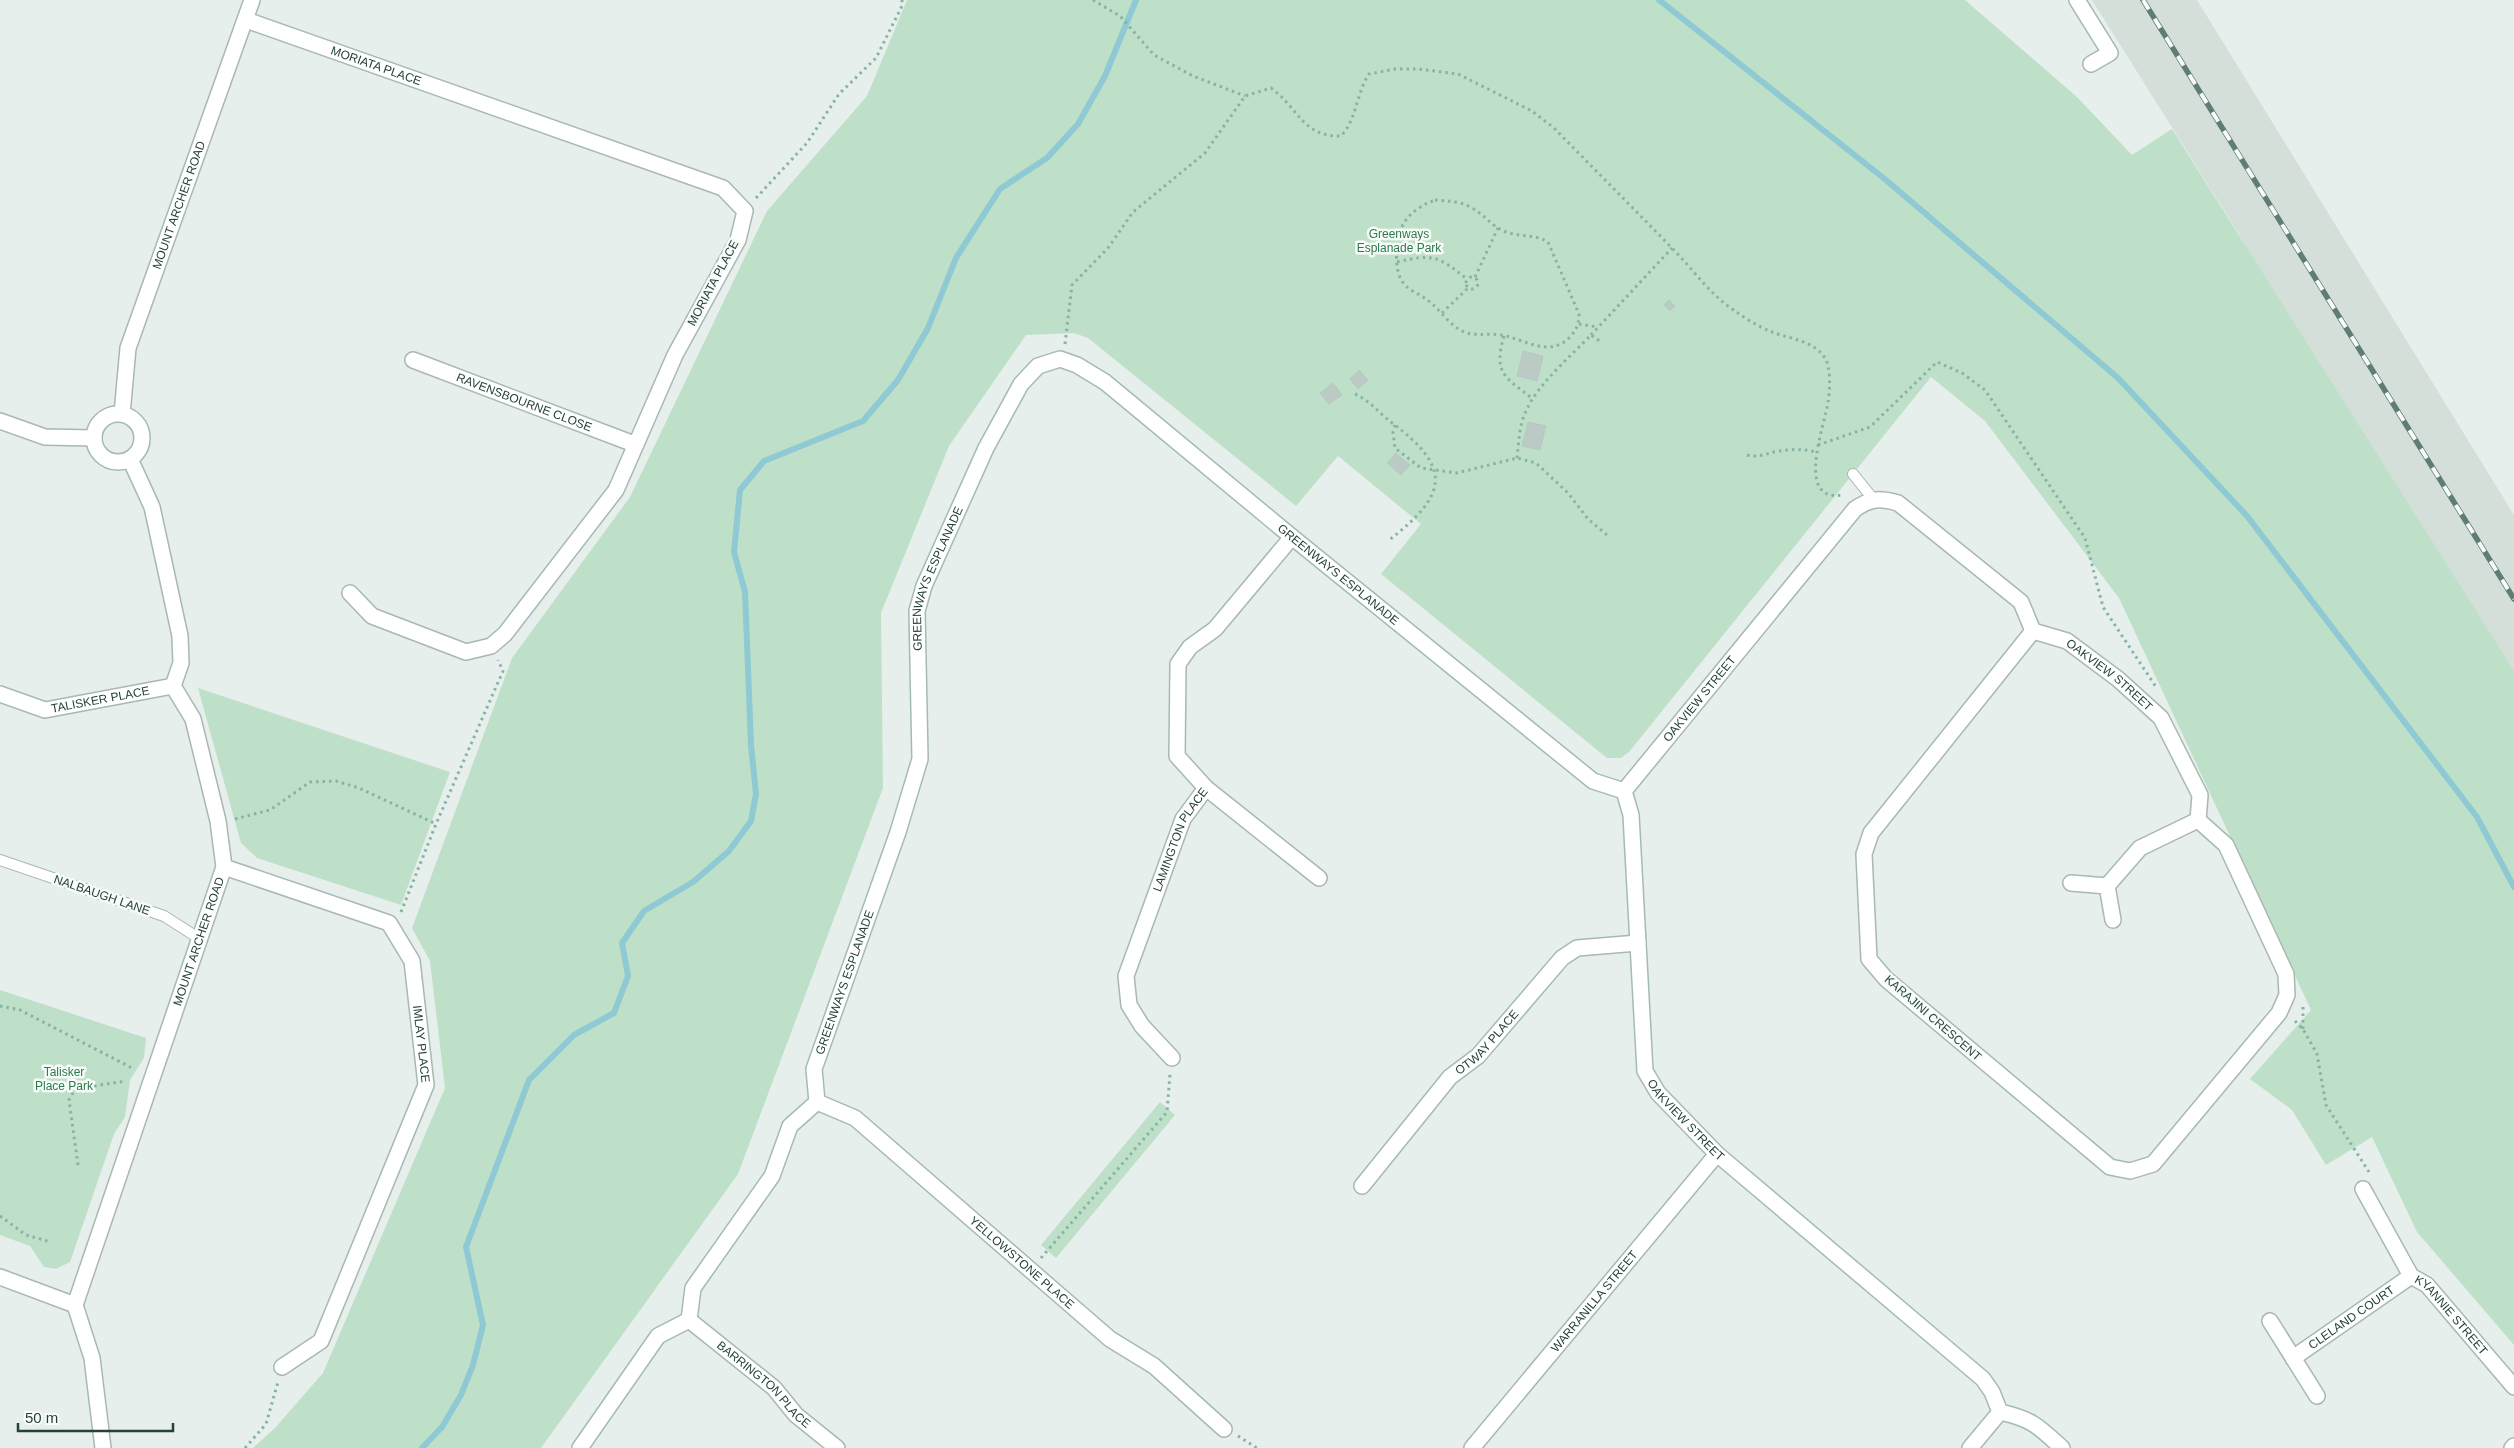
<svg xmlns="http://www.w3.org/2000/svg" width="2514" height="1448" viewBox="0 0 2514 1448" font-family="Arial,sans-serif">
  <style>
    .built { fill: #d4dfda }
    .green { fill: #bfe0c8 }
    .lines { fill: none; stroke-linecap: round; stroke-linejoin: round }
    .stream { stroke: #8ec9d4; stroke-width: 6 }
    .building { fill: #bbcac4; stroke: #b8c9c2 }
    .lane-casing { stroke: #a8b8b2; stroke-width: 12 }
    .street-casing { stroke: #a8b8b2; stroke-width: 18 }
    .secondary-casing { stroke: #a4bbb3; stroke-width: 18 }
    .path { stroke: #86b3a5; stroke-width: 3; stroke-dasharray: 2.5 4; stroke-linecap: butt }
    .lane { stroke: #fff; stroke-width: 10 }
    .street { stroke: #fff; stroke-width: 15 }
    .secondary { stroke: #fff; stroke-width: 15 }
    .rail-casing { stroke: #5f7d75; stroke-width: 5.5 }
    .rail { stroke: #f7fbf9; stroke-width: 4; stroke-dasharray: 11; stroke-linecap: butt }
    .labels { text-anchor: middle; stroke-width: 5; stroke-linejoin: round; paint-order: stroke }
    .street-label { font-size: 12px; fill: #24423a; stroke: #f7fbf9 }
    .park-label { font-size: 12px; fill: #2d7a4b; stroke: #f7fbf9 }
  </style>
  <rect width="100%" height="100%" fill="#e6efeb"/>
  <path class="built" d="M2092,0H2197L2514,515V768L2242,239Z"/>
  <path class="green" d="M907,0H1965L2077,97L2132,155L2172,129L2514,671V1345L2417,1232L2372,1137L2326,1165L2292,1110L2250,1079L2311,1010L2119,598L1985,421L1931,377L1629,752L1621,758H1607L1381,574L1421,524L1338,456L1296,506L1088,338L1074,333L1026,335L949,446L881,613L883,788L738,1174L541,1448H253L275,1428L323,1373L445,1088L430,961L412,928L512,658L630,497L767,211L867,96Z
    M198,688L450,772L401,905L257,858L241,843Z
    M0,990L146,1038L144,1058L130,1080L125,1117L114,1134L70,1262L56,1269L44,1267L30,1246L0,1235Z
    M1160,1102L1175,1115L1056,1258L1041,1245Z"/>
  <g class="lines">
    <path class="stream" d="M1659,0L1886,180L2118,378L2247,516L2477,817L2514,887
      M422,1448L442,1427L461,1395L473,1365L483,1325L466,1247L529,1080L574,1035L614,1013L628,976L622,943L644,911L693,882L729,851L751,821L756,794L751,745L745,592L734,552L740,490L764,461L863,421L898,380L928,328L956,258L1000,189L1047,158L1078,124L1105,76L1136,0"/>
  </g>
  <path class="building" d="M1669,300L1675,306L1670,311L1664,305Z
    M1523,351L1543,356L1537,381L1517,376Z
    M1359,370L1368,380L1358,389L1350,379Z
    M1333,383L1342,395L1329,404L1320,393Z
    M1528,422L1546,426L1540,450L1522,446Z
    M1396,453L1410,465L1401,475L1387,463Z"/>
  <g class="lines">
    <defs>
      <path id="lane" d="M1853,474L1874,500
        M0,860L164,916L200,939"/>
      <g id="street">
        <path d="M2077,0L2110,53L2091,64"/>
        <path id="s1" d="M246,20L723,188L745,211L738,240L675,355L616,490L505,634L491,646L466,652L372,616L350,593"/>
        <path id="s2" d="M413,360L634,444"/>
        <circle cx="118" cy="438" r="24"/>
        <path id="s3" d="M122,414L128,348L252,0"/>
        <path d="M0,421L45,437L94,438"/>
        <path d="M1292,537L1215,629L1190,647L1178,664L1177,756L1206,788L1319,878"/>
        <path id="s4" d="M0,694L45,710L173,686"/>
        <path id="s5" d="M1624,791L1855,509C1871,498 1880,498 1898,503L2021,602L2033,631L2067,641L2118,679L2161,718L2200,795L2198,820L2226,845L2286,974L2287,995L2279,1013L2153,1164L2130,1171L2110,1167L1886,979L1869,959L1864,854L1871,833L2033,631"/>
        <path id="s6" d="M224,867L389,923L412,961L426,1085L321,1341L282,1367"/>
        <path d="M2071,883L2107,886L2113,920"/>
        <path d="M2107,886L2140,848L2198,820"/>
        <path id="s7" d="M1172,1058L1142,1026L1129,1005L1126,976L1183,819L1206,788"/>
        <path id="s8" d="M817,1102L855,1118L1110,1339L1154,1366L1224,1429"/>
        <path id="s9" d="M1362,1186L1450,1077L1478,1056L1562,958L1577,948L1638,943"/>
        <path id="s10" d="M2363,1189L2411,1276L2427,1285L2514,1387"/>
        <path d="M0,1277L75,1305L92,1358L103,1448"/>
        <path id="s11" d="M75,1305L224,867L218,821L193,719L173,686L181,663L180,636L152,507L130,459"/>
        <path id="s12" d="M689,1320L774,1388L796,1415L837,1448"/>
        <path d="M2270,1321L2317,1396"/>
        <path id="s13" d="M2293,1358L2411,1276"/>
        <path id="s14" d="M1472,1448L1717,1154"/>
        <path d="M1970,1448L2000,1412"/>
        <path d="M2512,1448L2514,1446"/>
      </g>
      <g id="secondary">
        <path id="s15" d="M580,1448L658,1336L689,1320L693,1288L772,1176L790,1126L817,1102L814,1069L898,832L920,759L917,611L924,586L986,448L1021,384L1038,366L1060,359L1077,365L1105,382L1292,537L1593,781L1624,791L1631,815L1645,1071L1658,1093L1717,1154L1983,1379L1992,1392L2000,1412C2032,1419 2038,1426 2062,1448"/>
      </g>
    </defs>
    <use href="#lane" class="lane-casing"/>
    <use href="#street" class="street-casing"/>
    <use href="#secondary" class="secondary-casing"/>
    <path class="path" d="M1093,0L1120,16L1154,55L1193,76L1245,96
      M756,198L807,143L839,94L876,58L902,6V0
      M1435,200C1448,201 1460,201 1472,208C1485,215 1492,227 1506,232C1520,237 1535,234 1548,242L1579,314C1579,324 1576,331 1569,338C1548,358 1525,339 1501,335C1490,333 1478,336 1467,333C1450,328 1440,308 1426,299C1418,293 1407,290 1402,281C1395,270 1396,252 1398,240C1401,219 1416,207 1435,200Z
      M1397,262C1434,253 1439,257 1467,279
      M1466 283a6 6 0 1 1 12 0a6 6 0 1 1-12 0Z
      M1475,277L1498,228
      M1442,313L1468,288
      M1579,324L1597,327
      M1591,335L1672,248
      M1504,336C1493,374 1505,377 1533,399
      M1065,344L1072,285L1108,248L1133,212L1205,153L1245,96L1271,88C1298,107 1302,137 1341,136C1357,119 1356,94 1369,74L1395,69H1418L1458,74L1532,111L1554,128C1593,168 1632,207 1671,247C1693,269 1710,295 1735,311C1746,319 1759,327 1772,332C1790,339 1813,340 1825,358C1831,367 1830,391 1828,402C1825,425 1794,503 1843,495
      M1355,394C1369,400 1379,413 1391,422C1454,469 1447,495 1388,541
      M1395,425L1393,432L1395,448L1421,468L1457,473L1517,458L1536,463L1568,493L1588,519L1607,535L1605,537
      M1818,445L1870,427L1937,362L1962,373L1985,390L2085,538L2103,607L2156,687
      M1747,455C1759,458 1767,453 1779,451C1792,449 1804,449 1816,452
      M1517,458C1519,442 1519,424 1527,409C1539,383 1571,356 1591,335L1601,342
      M235,819L270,810L310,782L336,781L359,788L436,824
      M401,912L436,824L503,671L498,660
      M0,1006L20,1010L132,1068
      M2295,1021L2303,1029L2317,1054L2326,1105L2369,1172
      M2303,1029V1003
      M78,1165L69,1100L75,1089L126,1081
      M0,1216L26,1235L51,1242
      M1041,1258L1167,1112L1170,1074
      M1238,1436L1257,1448
      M245,1448L266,1424L278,1382"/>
    <use href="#lane" class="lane"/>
    <use href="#street" class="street"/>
    <use href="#secondary" class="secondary"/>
    <defs>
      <path id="rail" d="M2143,0L2514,599"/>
    </defs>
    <use href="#rail" class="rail-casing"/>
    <use href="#rail" class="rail"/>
  </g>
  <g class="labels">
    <g class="street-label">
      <text dy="4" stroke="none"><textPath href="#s1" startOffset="138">MORIATA PLACE</textPath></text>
      <text dy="4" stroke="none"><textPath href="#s3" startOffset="218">MOUNT ARCHER ROAD</textPath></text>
      <text transform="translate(713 283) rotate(-62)" y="4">MORIATA PLACE</text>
      <text dy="4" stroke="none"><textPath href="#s2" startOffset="119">RAVENSBOURNE CLOSE</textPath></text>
      <text dy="4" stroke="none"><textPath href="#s15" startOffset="1590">GREENWAYS ESPLANADE</textPath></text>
      <text dy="4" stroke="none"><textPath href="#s15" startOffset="975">GREENWAYS ESPLANADE</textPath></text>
      <text dy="4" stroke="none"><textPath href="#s5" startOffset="689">OAKVIEW STREET</textPath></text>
      <text dy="4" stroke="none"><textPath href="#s4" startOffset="104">TALISKER PLACE</textPath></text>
      <text dy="4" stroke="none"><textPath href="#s5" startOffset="119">OAKVIEW STREET</textPath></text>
      <text dy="4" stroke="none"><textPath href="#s7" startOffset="245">LAMINGTON PLACE</textPath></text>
      <text transform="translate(102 895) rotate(19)" y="4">NALBAUGH LANE</text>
      <text dy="4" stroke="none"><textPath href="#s11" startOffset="384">MOUNT ARCHER ROAD</textPath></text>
      <text dy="4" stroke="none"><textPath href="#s15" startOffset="555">GREENWAYS ESPLANADE</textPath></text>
      <text transform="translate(1933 1018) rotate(41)" y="4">KARAJINI CRESCENT</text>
      <text dy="4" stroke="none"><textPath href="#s9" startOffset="191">OTWAY PLACE</textPath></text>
      <text dy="4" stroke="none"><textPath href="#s6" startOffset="302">IMLAY PLACE</textPath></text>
      <text dy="4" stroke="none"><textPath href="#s15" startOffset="2296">OAKVIEW STREET</textPath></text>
      <text dy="4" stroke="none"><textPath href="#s8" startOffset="262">YELLOWSTONE PLACE</textPath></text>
      <text dy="4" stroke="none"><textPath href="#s14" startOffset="191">WARRANILLA STREET</textPath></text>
      <text dy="4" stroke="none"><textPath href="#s13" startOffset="71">CLELAND COURT</textPath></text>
      <text dy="4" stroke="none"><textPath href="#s10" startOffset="156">KYANNIE STREET</textPath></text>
      <text dy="4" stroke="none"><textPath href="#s12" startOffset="99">BARRINGTON PLACE</textPath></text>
    </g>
    <g class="park-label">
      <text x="1399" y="238">Greenways<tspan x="1399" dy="14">Esplanade Park</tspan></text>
      <text x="64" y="1076">Talisker<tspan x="64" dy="14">Place Park</tspan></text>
    </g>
  </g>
  <path d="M18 1423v8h155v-8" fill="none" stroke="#24423a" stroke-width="2.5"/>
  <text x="25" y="1423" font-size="15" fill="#24423a" stroke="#f7fbf9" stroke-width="4" paint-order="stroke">50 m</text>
</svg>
